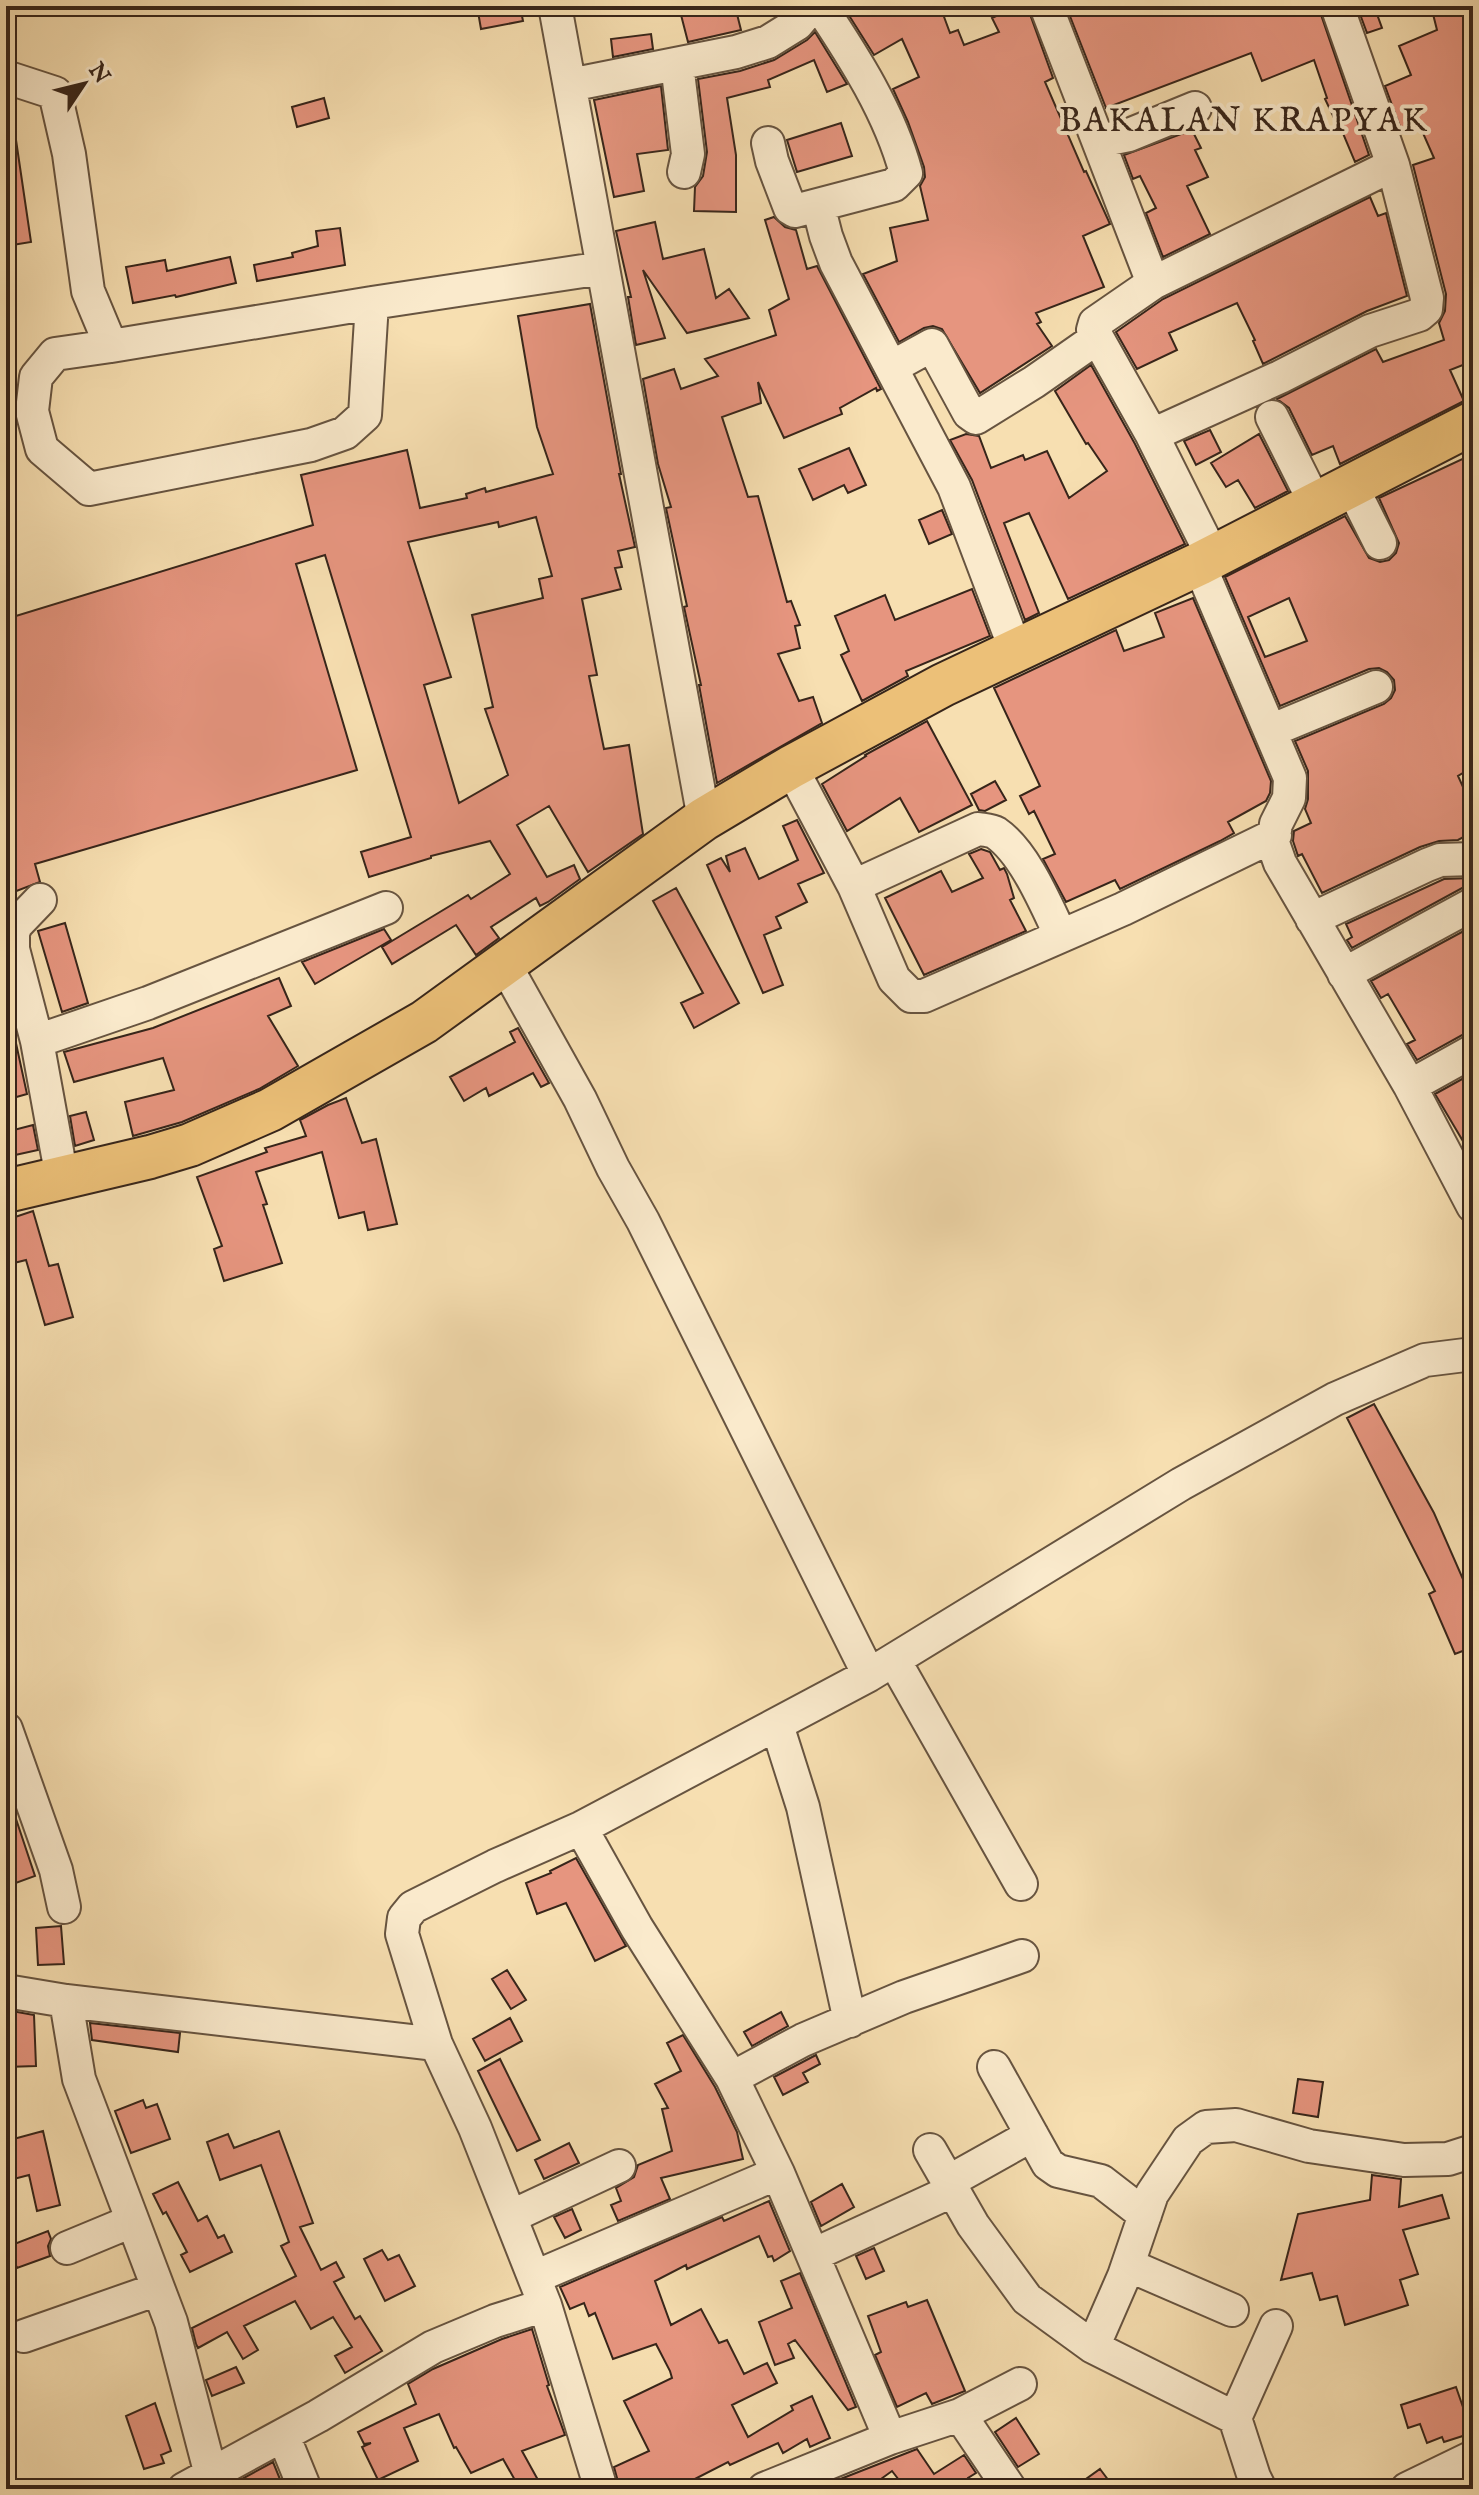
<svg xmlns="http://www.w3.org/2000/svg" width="1479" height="2495" viewBox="0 0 1479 2495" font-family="'IM FELL English',serif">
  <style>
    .building { fill: #e6957f; stroke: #37251a; stroke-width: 2; fill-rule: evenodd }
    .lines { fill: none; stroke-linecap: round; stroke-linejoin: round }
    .minor-casing { stroke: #675440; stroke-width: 36 }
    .major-casing { stroke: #37251a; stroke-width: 46 }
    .minor { stroke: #faeacc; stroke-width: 32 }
    .major { stroke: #ecc078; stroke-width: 42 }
    .labels { text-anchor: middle; stroke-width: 8; stroke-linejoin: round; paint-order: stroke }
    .quarter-label { font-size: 34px; letter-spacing: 2px; fill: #37251a; stroke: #faeacc }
  </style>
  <rect width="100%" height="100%" fill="#f7dfb1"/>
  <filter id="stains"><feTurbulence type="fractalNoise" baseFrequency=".0025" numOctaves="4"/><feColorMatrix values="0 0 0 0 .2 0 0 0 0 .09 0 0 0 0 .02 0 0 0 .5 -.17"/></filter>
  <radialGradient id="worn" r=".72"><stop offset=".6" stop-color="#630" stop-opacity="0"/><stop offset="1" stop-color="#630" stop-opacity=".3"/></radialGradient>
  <path class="building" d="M477,6H520L523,21L481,29Z
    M703,6H735L741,30L688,42L680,11Z
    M843,6H940L950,33L958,30L964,45L999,32L992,18L1017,6H1027L1053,78L1045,82L1084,172L1086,171L1110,224L1083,236L1104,287L1036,313L1041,322L1037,324L1052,346L980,393L942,329L933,326L924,328L899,342L863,274L897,261L890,228L928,220L920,186L925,177L924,167L908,122L893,89L919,77L902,39L874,55Z
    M1066,6H1318L1369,155L1355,162L1337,119L1335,120L1325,99L1327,98L1314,60L1262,81L1251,53L1106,108Z
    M1357,6H1374L1382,28L1367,33Z
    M1431,6H1473V361L1450,370L1464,401L1340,464L1333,446L1312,455L1289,408L1277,399L1376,349L1383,362L1444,340L1439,323L1445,311L1446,294L1413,165L1434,158L1419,124L1402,132L1385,86L1411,75L1399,46L1437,30Z
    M815,32L847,84L827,92L814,60L768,80L770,87L727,98L736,155V212L694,211L695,187L703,176L707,152L698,79L740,71L774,60L807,40Z
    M651,34L653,49L613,57L611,39Z
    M661,86L668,150L637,154L644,191L614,197L594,100Z
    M324,98L329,118L297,127L292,107Z
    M841,123L852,156L797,172L787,140Z
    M1192,130L1201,148L1195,150L1208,177L1187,186L1210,234L1163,257L1146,213L1156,208L1140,176L1133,179L1124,155Z
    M16,140L31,242L6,246V141Z
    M1370,197L1378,216L1386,213L1407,296L1367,311L1263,364L1253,341L1255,340L1237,303L1169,333L1177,350L1137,369L1116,332L1163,299Z
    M774,217L785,227L796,230L807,269L817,266L881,389L877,391L876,388L840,408L842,414L784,438L758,382L761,403L722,417L748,497L758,496L787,602L791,601L800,625L795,626L800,648L778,654L799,701L813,697L822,723L717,783L699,685H701L684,607L687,606L666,508L671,507L658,464L643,379L674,369L681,389L718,376L705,359L776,335L769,310L789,299L765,220Z
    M655,222L663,259L704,249L716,298L729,289L749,318L687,333L643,270L665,338L636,345L628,297H631L616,231Z
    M340,228L345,265L257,281L254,265L293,257L292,253L318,246L316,231Z
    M230,257L236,283L176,297L175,295L133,303L126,267L165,260L167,271Z
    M590,304L621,474H619L635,547L618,551L622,567L615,568L621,589L582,599L597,675L589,676L604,749L629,745L643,834L588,872L549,806L517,825L547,877L574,865L580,879L548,902L540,906L536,898L491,927L499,938L476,955L456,925L392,964L382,947L468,895L471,899L510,874L490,841L431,856V858L369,877L361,852L411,837L325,555L296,564L357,770L35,864L40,882L6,895V619L313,525L301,475L407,450L420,508L467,498L466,494L485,488L486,492L553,474L537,427L518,316ZM536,517L552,576L539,579L543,598L472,615L493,707L485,709L508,775L459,803L424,685L451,677L408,542L498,522L499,527Z
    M1091,365L1135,444L1185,544L1068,599L1029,513L1004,523L1039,613L1025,620L972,480L950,440L966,434L979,436L991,468L1023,455L1025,460L1047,451L1069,498L1107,471L1088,443L1086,444L1055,391Z
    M1210,430L1221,452L1196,465L1184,441Z
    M1259,434L1288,491L1255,508L1238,480L1226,487L1211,463Z
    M849,448L866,485L848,493L844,485L813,500L799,469Z
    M1473,454V579L1465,583L1473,597V767L1458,776L1473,809V832L1458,840L1439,841L1420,847L1322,893L1302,854L1298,856L1293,841L1294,831L1311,823L1305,809L1308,799V771L1295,741L1384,704L1391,698L1395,690L1394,680L1387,672L1379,668L1369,669L1280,706L1225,577L1345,516L1369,558L1380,562L1389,560L1396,553L1399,543L1379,498ZM1289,598L1307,641L1265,657L1248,617Z
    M942,510L952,534L929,544L919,520Z
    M972,589L990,636L906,671L908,676L862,701L841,655L849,651L835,616L885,595L895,620Z
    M1193,598L1271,781L1270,793L1266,801L1228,822L1234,833L1220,841L1120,889L1115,880L1066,902L1043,859L1055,854L1034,811L1029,814L1020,796L1040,786L994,688L1116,630L1124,651L1164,637L1155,613Z
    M927,721L972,805L919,832L900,798L847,831L822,784L866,756L865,755Z
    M995,781L1006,800L985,811L979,810L971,794Z
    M797,820L824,873L798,884L807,902L776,917L781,928L764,935L783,985L763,993L707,865L721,858L730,872L726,856L745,848L759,879L798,860L783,826Z
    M981,849L990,852L1000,870L1004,868L1007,874L1014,898L1010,900L1026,931L924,975L885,898L941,871L952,892L983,878L969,854Z
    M1473,878V885L1464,887L1352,948L1347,940L1352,937L1346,924L1444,879Z
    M676,888L739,1003L694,1028L681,1003L703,993L653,901Z
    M65,923L88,1003L62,1012L38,931Z
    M1473,926V949L1464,954L1473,970V1032L1464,1034L1417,1060L1407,1044L1415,1040L1388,994L1381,998L1371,981Z
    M384,929L391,940L315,984L302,962Z
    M279,978L291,1006L268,1016L298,1066L259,1089L182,1122L133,1136L125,1102L174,1090L163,1058L74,1082L64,1052L153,1028Z
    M6,997L27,1094L6,1100Z
    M518,1028L549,1083L541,1087L533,1073L489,1096L486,1088L464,1101L450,1077L515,1042L510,1032Z
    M1473,1073V1158L1435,1094Z
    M346,1098L362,1143L376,1139L397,1224L368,1230L364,1212L339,1218L322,1152L256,1172L267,1204L263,1205L282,1263L224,1281L214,1249L222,1246L197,1177L267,1152L265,1148L306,1136L300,1120L328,1105Z
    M86,1112L94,1140L75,1146L70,1116Z
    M33,1125L38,1150L6,1157V1132Z
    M33,1211L49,1266L58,1264L73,1317L45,1325L26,1260L6,1265V1220Z
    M1374,1404L1434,1513L1473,1602V1647L1455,1654L1429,1594L1435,1591L1347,1418Z
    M9,1798L35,1876L13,1884L6,1864V1799Z
    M576,1858L626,1946L595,1961L566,1903L537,1914L526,1883L551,1873L550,1871Z
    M61,1926L64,1964L38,1965L36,1928Z
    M507,1970L526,2000L511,2009L492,1979Z
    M6,2010L34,2015L36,2066L6,2067Z
    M781,2012L788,2026L752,2046L744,2032Z
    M510,2018L522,2041L485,2061L473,2039Z
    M90,2023L180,2033L178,2052L92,2040Z
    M683,2035L715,2087L737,2132L743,2159L661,2178L670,2199L618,2221L611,2205L621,2201L616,2188L634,2177L638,2165L672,2151L662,2109L668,2108L655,2084L681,2071L667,2043Z
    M816,2055L820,2064L803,2073L808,2082L783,2095L774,2077Z
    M500,2059L540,2140L517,2151L478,2071Z
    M1298,2079L1323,2082L1318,2117L1293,2113Z
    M143,2100L146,2108L157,2104L170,2139L131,2153L115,2111Z
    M43,2131L60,2205L37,2211L29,2175L6,2181V2141Z
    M279,2131L313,2223L300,2227L321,2270L336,2262L344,2277L334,2282L355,2319L360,2316L382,2351L345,2373L335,2356L352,2347L333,2317L311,2329L295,2301L244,2326L258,2350L243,2359L227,2332L198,2348L196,2344L192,2328L296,2276L281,2246L289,2242L261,2165L220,2180L207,2142L228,2134L234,2148Z
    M569,2143L579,2163L544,2179L535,2160Z
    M1372,2175L1401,2179L1399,2207L1442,2195L1449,2218L1403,2230L1418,2274L1400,2280L1408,2305L1345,2325L1337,2296L1320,2300L1312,2273L1281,2280L1298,2214L1370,2200Z
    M178,2182L198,2221L207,2216L218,2238L224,2235L232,2252L190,2272L181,2255L187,2252L166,2212L163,2214L153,2194Z
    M842,2184L854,2207L821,2226L811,2202Z
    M769,2201L790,2251L774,2261L772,2256L768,2257L759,2236L687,2269L686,2265L655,2281L671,2325L701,2309L719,2343L727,2340L744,2374L767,2363L777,2383L732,2405L748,2437L793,2410L791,2406L812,2396L830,2438L810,2447L807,2439L783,2453L778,2443L730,2465L728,2462L687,2483L690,2489H620L614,2467L649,2451L624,2401L672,2378L670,2371L656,2344L613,2359L595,2313L589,2316L584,2303L570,2309L560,2287L722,2217L724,2221Z
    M572,2209L581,2230L565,2238L554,2217Z
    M48,2231L51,2239L48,2246L50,2256L17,2268L9,2246Z
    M874,2248L884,2271L866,2279L856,2256Z
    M382,2250L388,2260L399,2255L415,2286L385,2301L364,2259Z
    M800,2273L856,2407L848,2410L795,2340L788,2344L794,2358L775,2365L759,2322L792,2308L781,2281Z
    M927,2300L965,2391L932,2404L926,2393L897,2407L875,2355L881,2352L868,2316L906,2302L908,2307Z
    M532,2329L549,2385L547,2386L565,2435L522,2451L543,2489H520L503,2459L471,2473L456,2447L454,2448L439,2414L404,2428L418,2461L378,2480L362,2447L371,2443L364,2444L358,2432L416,2404L408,2384L433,2369L502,2339Z
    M236,2367L244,2383L212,2396L206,2380Z
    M1456,2387L1472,2433L1444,2442L1442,2437L1427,2443L1420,2424L1408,2428L1401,2405Z
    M155,2403L171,2451L161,2455L164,2463L144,2469L126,2416Z
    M1016,2418L1039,2454L1018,2467L995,2432Z
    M917,2449L934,2474L964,2455L976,2473L968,2478L971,2489H906L892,2471L867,2489H815Z
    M273,2462L284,2489H245L240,2480Z
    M1100,2469L1115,2489H1072Z"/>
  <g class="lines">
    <defs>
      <path id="minor" d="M555,6L704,819
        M1046,6L1153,283L1095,323L1093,330L1152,435L1212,555
        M1337,6L1393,165
        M677,64L688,154L684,172
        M6,77L55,93L69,154L88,291L111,346L372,303L603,268
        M570,85L736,52L768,42L797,24L812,6
        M1099,141L1129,135L1195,108
        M768,143L772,161L790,208L795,211L894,185L906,173C890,113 854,57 820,6
        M818,205L826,236L836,263L954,487L1016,651
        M111,346L55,354L36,377L32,411L42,449L89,489L311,445L345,433L365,415L372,303
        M892,367L932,345L969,413L976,418L1034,382L1097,338
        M1272,417L1315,503
        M1152,435L1280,377L1370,331L1419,315L1426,309L1427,298L1393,165L1153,283
        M1351,485L1380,543
        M1199,564L1290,778L1289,798L1276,824L1273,843L1280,863L1410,1086L1473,1206
        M1270,731L1376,687
        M791,767L854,886L894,979L911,996H924L1123,909L1275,835
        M854,886L978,829C984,830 991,830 996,833C1025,853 1046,905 1061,936
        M40,900L16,925L13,933V949L37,1041L62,1178
        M1312,919L1427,865L1440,860L1473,859
        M504,963L580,1099L613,1168L643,1221L869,1675
        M1344,974L1473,904
        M37,1041L148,1003L386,908
        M1410,1086L1473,1051
        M894,1660L1021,1884
        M777,1725L803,1807L850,2021
        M6,1729L56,1870L64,1907
        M581,1828L637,1928L732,2078L778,2173L890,2438
        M6,1991L66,2001L436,2044
        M66,2001L79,2079L171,2322L211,2475
        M994,2067L1048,2164L1058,2171L1101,2181L1145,2215
        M732,2078L803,2040L904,1997L1022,1956
        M930,2150L973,2225L1027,2299L1093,2347
        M948,2182L1032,2135
        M512,2216L619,2166
        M67,2248L132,2221
        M813,2255L954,2190
        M1128,2265L1232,2310
        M535,2277L778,2173
        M24,2336L158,2289
        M960,2415L1020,2384
        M1235,2418L1276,2326
        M283,2435L305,2489
        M184,2489L318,2416L433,2347L495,2321L545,2305
        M601,2489L545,2305L475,2128L436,2044L402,1934L404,1918L413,1907L495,1866L581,1828L869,1675L1181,1484L1335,1399L1425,1360L1473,1354
        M764,2489L890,2438L960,2415L1010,2489
        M1260,2489L1254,2477L1235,2418L1093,2347L1124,2276L1152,2194L1188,2140L1206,2127L1236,2125L1309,2146L1404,2160L1448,2159L1473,2151
        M1407,2489L1473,2457"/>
      <path id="major" d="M6,1191L150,1157L190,1145L270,1110L424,1022L704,819L791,767L943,685L1199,564L1473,423"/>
    </defs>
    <use href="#minor" class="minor-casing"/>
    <use href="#major" class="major-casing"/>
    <use href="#minor" class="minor"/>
    <use href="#major" class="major"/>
  </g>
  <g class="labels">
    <g class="quarter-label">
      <text x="1244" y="131">BAKALAN KRAPYAK</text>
    </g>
  </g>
  <rect width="1479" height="2495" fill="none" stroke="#f7dfb1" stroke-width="32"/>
  <rect x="8" y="8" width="1463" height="2479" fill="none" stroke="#37251a" stroke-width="4"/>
  <rect x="16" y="16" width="1447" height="2463" fill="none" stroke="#37251a" stroke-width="2"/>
  <g transform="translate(84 84) rotate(55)" stroke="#faeacc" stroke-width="6" paint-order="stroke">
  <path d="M0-6L14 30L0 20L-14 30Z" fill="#37251a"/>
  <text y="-12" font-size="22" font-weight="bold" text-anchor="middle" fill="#37251a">N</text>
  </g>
  <rect width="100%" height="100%" filter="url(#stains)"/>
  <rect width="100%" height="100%" fill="url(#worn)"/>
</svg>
